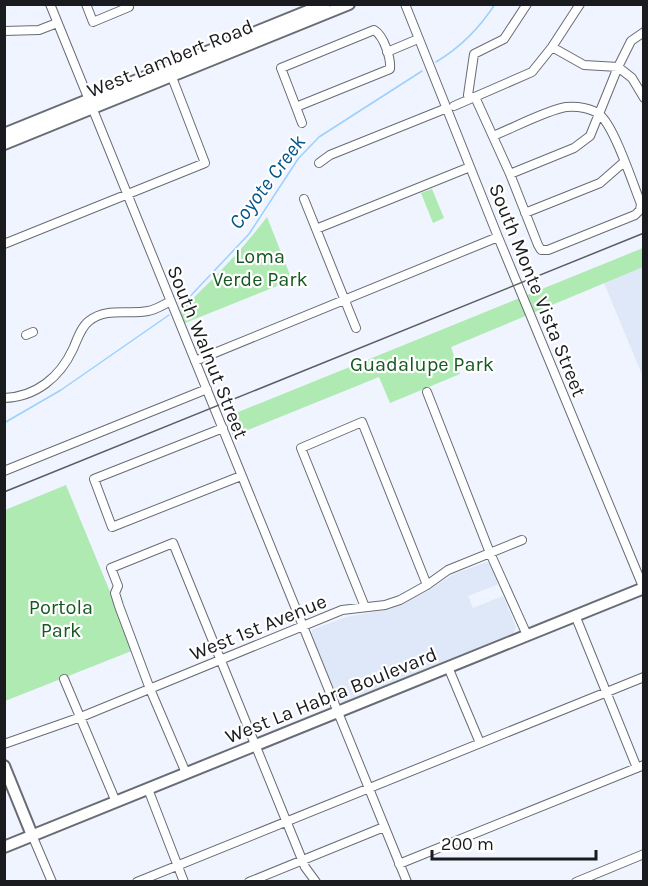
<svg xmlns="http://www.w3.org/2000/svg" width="648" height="886" viewBox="0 0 648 886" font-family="Karla,sans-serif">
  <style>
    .built { fill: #dfe8f8 }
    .green { fill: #aeeab1 }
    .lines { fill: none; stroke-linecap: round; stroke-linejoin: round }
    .stream { stroke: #9cd0fe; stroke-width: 1.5 }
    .minor-casing { stroke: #686c74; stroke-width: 10 }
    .major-casing { stroke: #686c74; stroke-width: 14 }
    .minor { stroke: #fff; stroke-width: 8 }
    .major { stroke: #fff; stroke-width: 10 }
    .rail { stroke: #5a5d62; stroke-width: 1.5 }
    .labels { text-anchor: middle; stroke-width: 4.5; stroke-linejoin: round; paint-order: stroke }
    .street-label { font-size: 20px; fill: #1a1b1f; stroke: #fff }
    .park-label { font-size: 20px; fill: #155820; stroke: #fff }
    .water-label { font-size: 21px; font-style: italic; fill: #055689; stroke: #fff }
  </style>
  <rect width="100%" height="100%" fill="#eff4fe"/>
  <path class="built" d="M643,267V377L604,283Z
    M487,562L491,565L499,584L468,596L473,608L503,596L516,627L513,634L347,701L341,702L337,700L311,636L312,630L346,617L390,609L424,593L454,574Z"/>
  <path class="green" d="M432,189L444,218L433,223L421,193Z
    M267,217L292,280L180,325L176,315C208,284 240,253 267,217Z
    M643,248V267L451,347L460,374L390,403L379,377L233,436L226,417Z
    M66,485L134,650L5,701V510Z"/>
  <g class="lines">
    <path class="stream" d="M436,62C461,47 479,29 495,4
      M180,307L249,234L298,159L319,137L422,71
      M4,423L61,390L169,315"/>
    <defs>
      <path id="minor" d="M50,4L407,882
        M86,4L93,22L129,7V4
        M405,4L498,237L644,589
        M374,30C384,36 391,58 390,69L296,107L281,68Z
        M4,31L39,30L57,23
        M552,47L584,65L618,67L632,78L644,98
        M387,52L418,39
        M454,106L532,72L552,47L580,4
        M296,107L302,123
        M493,136C513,128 547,110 566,107C577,106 593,108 601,116C615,129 633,184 641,204L640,210L635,215L548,250H541L538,245L510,174L475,97L468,95L474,54L504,39L527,4
        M319,163L330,155L447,108
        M510,174L574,148L590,136L618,67L631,41L644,32
        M304,199L356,328
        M525,213L600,183L624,162
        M316,229L470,167
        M4,244L205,163L170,72
        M26,335L33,332
        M195,361L498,237
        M427,392L490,553L527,635
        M4,398C36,397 60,377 73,349C77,340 81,327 89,321C107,307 128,315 148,311C155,310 163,305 169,302
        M223,428L94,479L112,527L241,476
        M4,471L207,389
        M365,607L301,448L362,422L427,585
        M575,615L637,768
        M448,667L480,743
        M64,679L116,802
        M4,744L81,717L342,610L385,605L400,600L427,585L448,570L522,540
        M186,773L150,689L119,606L115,593L118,586L111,568L173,543L305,867L316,882
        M148,789L184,882
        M32,835L52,882
        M399,864L644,765
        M137,882L644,677
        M249,882L384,827
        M576,882L644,854"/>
      <path id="major" d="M4,134L325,4
        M4,144L349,4
        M4,766L32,835
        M4,847L644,588"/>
    </defs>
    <use href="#minor" class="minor-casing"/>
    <use href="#major" class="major-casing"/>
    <use href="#minor" class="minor"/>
    <use href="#major" class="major"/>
    <path class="rail" d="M4,492L644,233"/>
  </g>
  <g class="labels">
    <g class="street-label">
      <text transform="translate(170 58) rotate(-22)" y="7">West Lambert Road</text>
      <text transform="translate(538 290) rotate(68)" y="7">South Monte Vista Street</text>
      <text transform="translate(208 352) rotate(68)" y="7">South Walnut Street</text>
      <text transform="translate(258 627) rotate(-22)" y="7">West 1st Avenue</text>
      <text transform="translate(331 695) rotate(-22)" y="7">West La Habra Boulevard</text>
    </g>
    <g class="park-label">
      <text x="260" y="263">Loma<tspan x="260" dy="23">Verde Park</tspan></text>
      <text x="422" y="371">Guadalupe Park</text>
      <text x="61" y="614">Portola<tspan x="61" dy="23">Park</tspan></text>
    </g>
    <g class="water-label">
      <text transform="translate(267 182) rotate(-53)" y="7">Coyote Creek</text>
    </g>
  </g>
  <rect width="648" height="886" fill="none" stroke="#1a1b1f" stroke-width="12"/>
  <path d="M432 850v9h164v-9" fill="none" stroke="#1a1b1f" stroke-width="3"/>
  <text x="441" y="850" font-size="18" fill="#1a1b1f" stroke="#ffffff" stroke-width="4.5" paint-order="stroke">200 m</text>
</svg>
